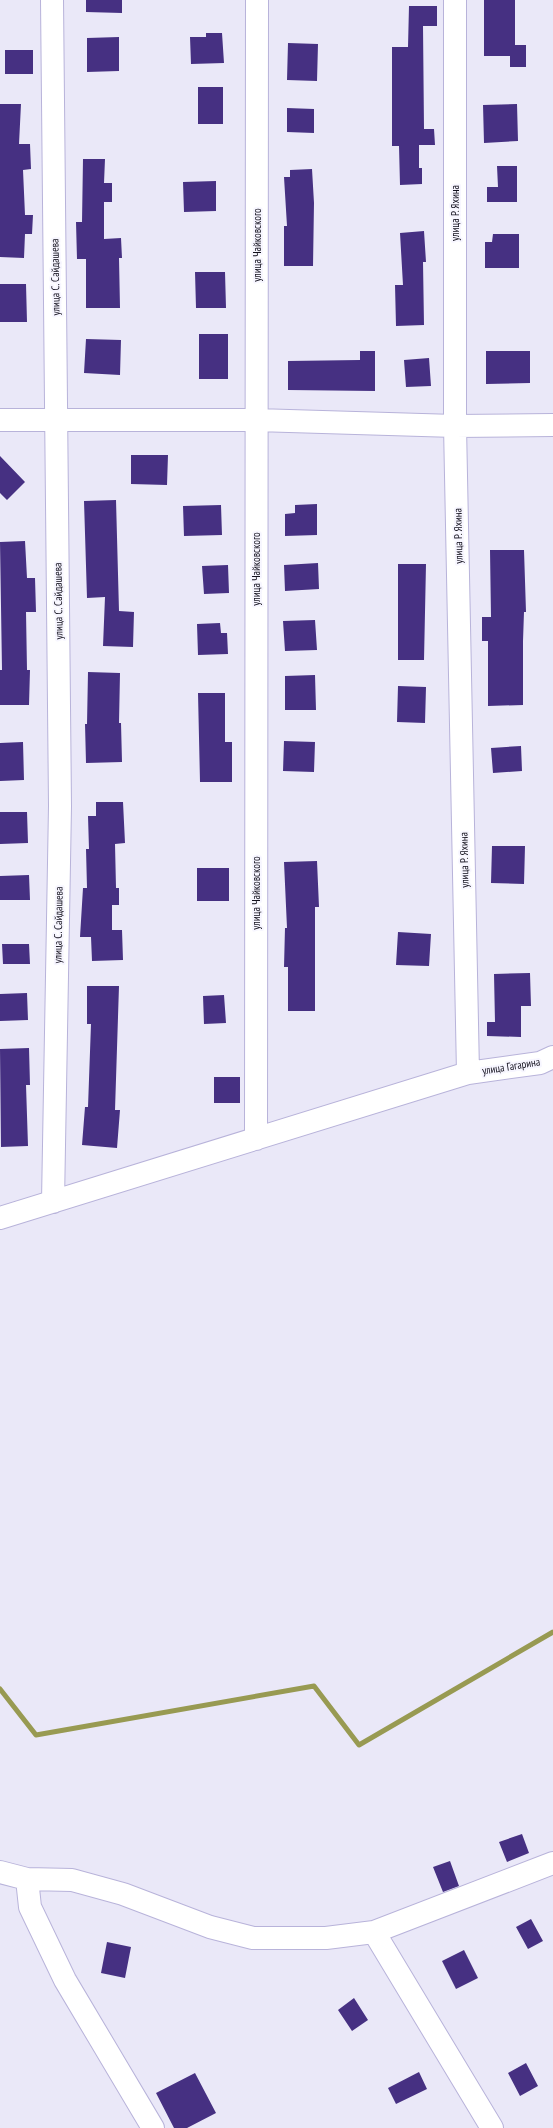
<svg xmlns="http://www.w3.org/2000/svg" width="553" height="2128" viewBox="0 0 553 2128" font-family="'PT Sans Narrow',sans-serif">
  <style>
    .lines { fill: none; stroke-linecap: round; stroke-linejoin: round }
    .stream { stroke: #989a52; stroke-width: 5 }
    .building { fill: #463082 }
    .minor-casing { stroke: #b8b3da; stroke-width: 24 }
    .minor { stroke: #fff; stroke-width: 22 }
    .labels { text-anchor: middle; stroke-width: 4; stroke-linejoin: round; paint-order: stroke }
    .street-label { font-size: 11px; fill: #100e1b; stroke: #f7f6ff }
  </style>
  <rect width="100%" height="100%" fill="#eae8f8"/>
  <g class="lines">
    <path class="stream" d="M0,1689L36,1735L314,1686L359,1745L553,1632"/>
  </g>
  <path class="building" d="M86,0H122V13L86,12Z
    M484,0H515V45H526V67H510V56H484Z
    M409,6H437V26H423L424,129H434L435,145H419V168H422V184L400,185L399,146H392V47H408Z
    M206,33H222L224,63L191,64L190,37H206Z
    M119,37V71L87,72V38Z
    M288,43L318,44L317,81L287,80Z
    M5,50H33V74H5Z
    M198,87H223V124H198Z
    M0,104H21L19,144H30L31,169L23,170L25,215H33L32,234H25L24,258L0,257Z
    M517,104L518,141L484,143L483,105Z
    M287,108L314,109V133L287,132Z
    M83,159H105L104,183H112V202H104V239L121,238L122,258H119L120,308H86V259H77L76,222H82Z
    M497,166H517V202H487V187H498Z
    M312,169L314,203L313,266H284V226H287L284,177H290V170Z
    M216,181V211L184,212L183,182Z
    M424,231L426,262H423L424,325L396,326L395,285H403L400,233Z
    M493,234H519V268H485V242H492Z
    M195,272H225L226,308H196Z
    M0,284H26L27,322H0Z
    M199,334H228V379H199Z
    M86,339L121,340L120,375L84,373Z
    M360,351H375V391L288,390V361L360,360Z
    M486,351H530V383L486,384Z
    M429,358L431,386L406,387L404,360Z
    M131,455H168L167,485L131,484Z
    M0,456L25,482L7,500L0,493Z
    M116,500L119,611L134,612L133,647L103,646L105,597L87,598L84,501Z
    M317,504V535L285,536V514L295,513V505Z
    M221,505L222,535L184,536L183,506Z
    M25,541L27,578H35L36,612H26L27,670H30L29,705H0V670H2L0,542Z
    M490,550H524L526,612H524L523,641V705L488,706V641H482V617H491Z
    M318,563L319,589L285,591L284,565Z
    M398,564H426L424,660H398Z
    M228,565L229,593L204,594L202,566Z
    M315,620L317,650L285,651L283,621Z
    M220,623L221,633H227L228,654L198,655L197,624Z
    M88,672L120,673L119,723H121L122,762L86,763L85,724H87Z
    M315,675L316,710H285V676Z
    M398,686L426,687L425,723L397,722Z
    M198,693H225V742H232V782H200Z
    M284,741L315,742L314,772L283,771Z
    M23,742L24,780L0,781V743Z
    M521,746L522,771L493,773L491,748Z
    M96,802H123L125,843L115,844L116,888H119V905H112V930H122L123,960L92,961L91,937H80L83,888H87L86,849H89L88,816H96Z
    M0,812H27L28,843L0,844Z
    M492,846H525L524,884L491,883Z
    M317,861L319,907H315V1011H288V967H284L285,928H287L284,862Z
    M197,868H229V901H197Z
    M29,875L30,900H0V876Z
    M398,932L431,934L429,966L396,965Z
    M2,944H29L30,964H3Z
    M530,973L531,1006H521V1037L487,1036V1022H495L494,974Z
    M87,986H119L115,1110H120L117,1148L82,1145L85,1107H88L91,1024H87Z
    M27,993L28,1020L0,1021V994Z
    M224,995L226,1023L204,1024L203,996Z
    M29,1048L30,1085H26L28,1146L1,1147L0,1049Z
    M214,1077H240V1103H214Z
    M522,1834L529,1853L507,1862L499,1842Z
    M450,1861L459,1886L443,1892L433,1867Z
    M531,1919L543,1941L528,1949L516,1927Z
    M107,1942L131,1947L125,1978L101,1973Z
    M464,1950L478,1978L456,1989L442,1961Z
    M354,1998L368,2020L352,2031L338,2010Z
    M526,2063L538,2086L520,2096L508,2073Z
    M419,2072L427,2089L396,2104L388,2088Z
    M195,2073L216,2113L187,2128H174L156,2093Z"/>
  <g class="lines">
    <defs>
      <path id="minor" d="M52,0L60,806L53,1202
        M455,0V426L468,1073
        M0,420H256L455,426L553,425
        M256,1139L257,0
        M0,1218L468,1073L540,1063L553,1057
        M0,1872L27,1879L30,1907L65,1980L153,2128
        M27,1879L72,1880L123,1894L210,1927L253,1938H326L374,1932L553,1863
        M374,1932L492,2128"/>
    </defs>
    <use href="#minor" class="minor-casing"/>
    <use href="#minor" class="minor"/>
  </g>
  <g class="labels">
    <g class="street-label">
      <text transform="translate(455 213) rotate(-90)" y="4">улица Р. Яхина</text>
      <text transform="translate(257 245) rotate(-90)" y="4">улица Чайковского</text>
      <text transform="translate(55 277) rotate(-91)" y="4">улица С. Сайдашева</text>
      <text transform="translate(458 536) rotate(-91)" y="4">улица Р. Яхина</text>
      <text transform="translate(256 569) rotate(-90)" y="4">улица Чайковского</text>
      <text transform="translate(58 601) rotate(-91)" y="4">улица С. Сайдашева</text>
      <text transform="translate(464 860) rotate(-91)" y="4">улица Р. Яхина</text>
      <text transform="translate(256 893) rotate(-90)" y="4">улица Чайковского</text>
      <text transform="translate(58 925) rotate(-89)" y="4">улица С. Сайдашева</text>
      <text transform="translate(511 1066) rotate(-9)" y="4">улица Гагарина</text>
    </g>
  </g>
</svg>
